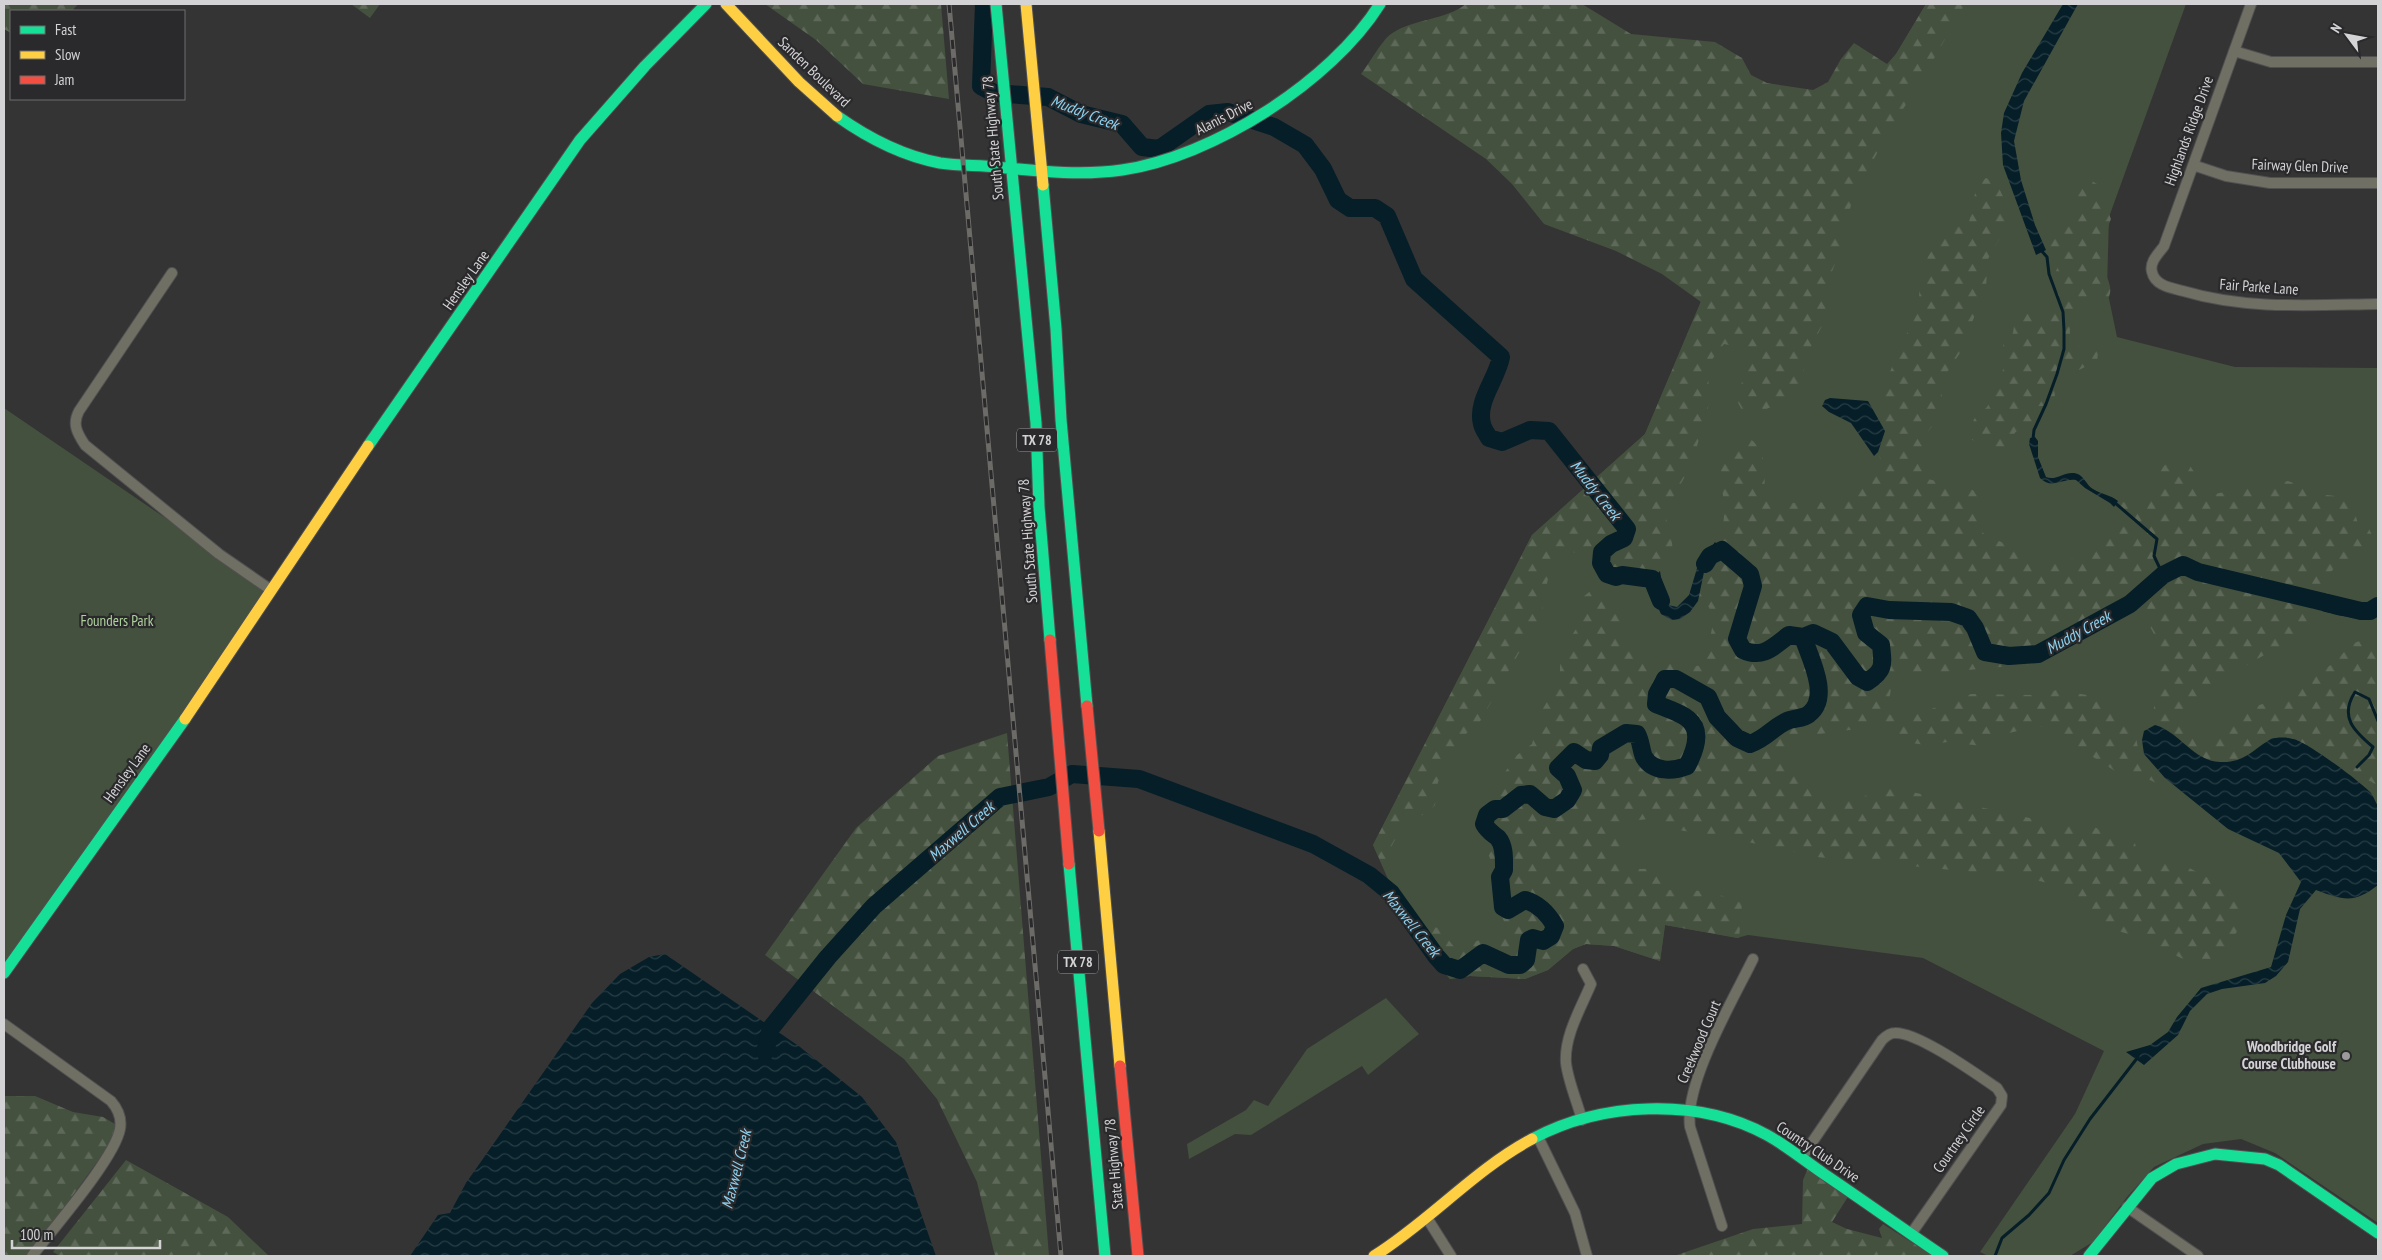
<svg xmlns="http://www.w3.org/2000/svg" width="2382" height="1260" viewBox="0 0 2382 1260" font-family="'PT Sans Narrow',sans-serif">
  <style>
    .green { fill: #44513e }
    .forest { fill: url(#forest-firs) }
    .water { fill: url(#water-waves) }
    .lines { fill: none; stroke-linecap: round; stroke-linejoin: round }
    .stream { stroke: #051e28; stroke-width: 3 }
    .river { stroke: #051e28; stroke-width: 18 }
    .street-casing { stroke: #515051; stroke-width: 12 }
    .fast-casing { stroke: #515051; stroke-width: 13 }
    .slow-casing { stroke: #515051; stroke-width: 13 }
    .jam-casing { stroke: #515051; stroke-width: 13 }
    .street { stroke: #706f64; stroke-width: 10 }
    .fast { stroke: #16e098; stroke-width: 11 }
    .slow { stroke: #ffcf43; stroke-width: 11 }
    .jam { stroke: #f24e42; stroke-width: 11 }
    .rail-casing { stroke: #6c6b67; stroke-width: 5 }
    .rail { stroke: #2a292b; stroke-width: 3; stroke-dasharray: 9; stroke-linecap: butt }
    .poi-dot { fill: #9b9b9c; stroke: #2a292b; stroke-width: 2 }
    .labels { text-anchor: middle; stroke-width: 4.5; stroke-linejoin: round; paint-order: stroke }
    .shield { fill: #2a292b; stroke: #a09fa1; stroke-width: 1 }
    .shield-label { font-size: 14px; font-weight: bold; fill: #d3d2d4 }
    .street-label { font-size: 15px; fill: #d3d2d4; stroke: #2a292b }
    .park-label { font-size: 15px; fill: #afd29b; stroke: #2a292b }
    .poi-label { font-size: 15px; font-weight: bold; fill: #d3d2d4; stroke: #2a292b; text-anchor: end }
    .water-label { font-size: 16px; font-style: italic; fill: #8bd2f1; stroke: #2a292b }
  </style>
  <defs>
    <pattern id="forest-firs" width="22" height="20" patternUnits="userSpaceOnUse" patternTransform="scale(1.25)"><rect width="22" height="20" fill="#44513e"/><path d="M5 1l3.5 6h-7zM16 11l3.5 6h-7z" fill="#5e6959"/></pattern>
    <pattern id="water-waves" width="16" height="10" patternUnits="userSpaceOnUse" patternTransform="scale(1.25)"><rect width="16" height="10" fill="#051e28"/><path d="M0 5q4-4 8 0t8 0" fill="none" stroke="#293e46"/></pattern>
  </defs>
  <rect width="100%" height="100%" fill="#343434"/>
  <path class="green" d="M1926,4H2186L2109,217L2107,289L2117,337L2235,367L2378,368V1223L2275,1153L2241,1139L2203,1144L2154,1167L2127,1197L2093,1242L2070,1256H1988L1980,1252L2075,1114L2104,1051L1923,958L1748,935L1737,938L1665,925L1660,961L1614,946L1586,944L1573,949L1548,970L1525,979L1470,976L1450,979L1413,936L1373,845L1532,535L1645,434L1701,301L1896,54Z
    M4,408L271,590L4,973Z
    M1386,998L1419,1034L1368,1075L1362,1066L1251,1135L1235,1134L1189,1159L1187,1144L1246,1110L1254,1100L1268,1106L1307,1049Z"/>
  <path class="forest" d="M4,4H78L72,11H11V33L4,29Z
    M351,4H380L370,18Z
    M765,4H941L949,99L863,84L816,40Z
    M1466,4H1582L1631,34L1715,42L1742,58L1751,75L1767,83L1813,90L1828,82L1841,59L1854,43L1887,64L1896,54L1926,4H1965L1923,78L1887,134L1852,201L1838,256L1828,282L1825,320L1809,351L1801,380L1795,392L1778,404L1755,414H1744L1736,399L1749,362L1739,347L1724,344L1707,366L1710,400L1692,464L1665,512C1666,523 1674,539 1672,550C1670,568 1637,599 1617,589C1602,582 1601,571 1591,562C1585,556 1574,553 1567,549C1542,570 1550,586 1541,614L1478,725L1463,736L1438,782L1435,805L1427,813L1417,817L1409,814L1389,851V860L1383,867L1373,845L1532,535L1645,434L1701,302L1662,274L1616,251L1544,224L1512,184L1486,159L1361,74C1369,64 1382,40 1391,34C1414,18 1444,21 1466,4Z
    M1986,178L1996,182L2013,217V223L1999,240L1988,259L1986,287L1960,353L1944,377L1941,389L1943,406L1940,416L1926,434L1922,446L1920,458L1922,470L1928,479L1973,490L1977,495L1980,529L1985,535L2013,547L2033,567L2048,568L2061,560L2088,557L2118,529L2119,515L2114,507L2118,501C2136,505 2143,504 2157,492C2157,470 2163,459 2186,459L2208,495L2288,481L2327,495L2344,497L2353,506L2358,524L2369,529L2374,539L2367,551L2355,558L2342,560L2330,573L2327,597L2311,629L2243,667L2196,702L2182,728L2207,741L2217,736L2239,711L2276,700L2301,680L2331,665L2352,644L2362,640L2370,642L2378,640V786L2370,781L2354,778L2294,739L2273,738L2243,759L2220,762L2205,759L2180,741L2174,734L2159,726L2153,714L2162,649L2148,623L2138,612L2092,632L2032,664L1893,677L1887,713L1902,720L1971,694L2042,695L2056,690L2087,695L2106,705L2129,724L2136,737L2139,754L2148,767L2161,778L2160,783H2156L2140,775L2115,771L2057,734L2043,727H2035L2009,733L1982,746L1948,742L1926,745L1911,743L1878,726L1806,736L1791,746L1787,757L1795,772L1828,802L1857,800L1885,786L2066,826L2094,827L2135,843L2138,857L2151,860L2170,858L2224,886L2246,905C2245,928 2227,945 2212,962L2185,960L2138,937L2102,926L2082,913L2076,895L2066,888L2025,877L1817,857L1743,841L1661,827L1648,819L1631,821L1624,833L1619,863L1641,869L1659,868L1669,890L1709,891L1742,903L1739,938L1665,925L1660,961L1614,946L1586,944L1573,949L1548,970L1525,979L1470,976L1450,979L1413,936L1422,925L1439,928L1455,948L1498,934L1506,925L1498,909L1490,859L1480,826L1486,799L1517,755L1532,744L1541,712L1560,680V654L1576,629L1583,597L1593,589C1598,591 1603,593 1607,596C1626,609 1616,641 1635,654C1649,663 1683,664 1700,666L1710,652C1708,631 1717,628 1709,607L1698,601L1704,572L1721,550L1715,542C1718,536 1721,530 1723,524C1730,491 1702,452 1747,437C1768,448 1764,472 1765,493L1779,503L1835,502L1862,481L1881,461L1878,452L1885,431L1882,413L1886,381L1905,337L1918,312L1920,282L1928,256L1945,232L1969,222L1977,184Z
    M2088,181H2092L2097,184L2111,219C2106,230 2104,252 2104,265C2105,278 2117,290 2105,302C2079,294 2064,322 2072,344C2081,349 2089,346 2098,350L2097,366H2087L2079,370L2075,366L2066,368L2062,379L2055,380L2053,384L2055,396L2046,400L2044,406H2037L2030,418L2038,425L2035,437L2030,438L2017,431C2010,436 2014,446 2003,452H1997L1992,444L1986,446L1968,438L1974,419L1987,407L2001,383L2005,354L2003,345L2013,333L2015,318L2024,311L2034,312L2040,318L2059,299L2051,284L2058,266L2046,250L2074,213L2078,197L2073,190L2076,185H2081Z
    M1007,733L1049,1256H995L977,1182L937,1099L904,1059L765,955L856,828L938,756Z
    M4,1096H35L73,1112L103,1117L115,1124V1135L105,1151L29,1256H4Z
    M126,1160L228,1217L269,1256H60L53,1252Z
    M1810,1163L1851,1192L1832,1222L1847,1229L1882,1238L1879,1229L1883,1224L1933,1256H1674L1753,1229L1802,1224L1803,1180Z"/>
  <path class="water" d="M2063,4H2078L2024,101L2014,141L2021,180L2035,225L2046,250L2036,255L2003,165L2001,133L2004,113L2022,73Z
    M1830,398L1868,401L1885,431L1878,452L1874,456L1851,423L1829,412L1822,406L1825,400Z
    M2035,437L2038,441V457L2046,477C2055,481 2063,473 2072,473C2084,473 2085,484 2093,489C2101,494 2111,495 2118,501L2114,507L2110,503L2085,488L2076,480C2062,478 2052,490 2040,478L2029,444L2030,438Z
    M1715,542L1722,550L1704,572L1698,601L1690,612L1680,619L1672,620L1661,614L1647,584L1660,571L1664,597L1668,605L1677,607L1689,595L1698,565Z
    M2327,597C2345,602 2362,611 2378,598V611C2361,623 2341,616 2322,611Z
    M2155,725C2180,732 2193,761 2220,762C2245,763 2252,750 2271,739C2276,737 2288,737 2293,739C2306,741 2361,782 2371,793C2374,797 2375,802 2378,806V885C2354,904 2343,900 2316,890L2300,909L2288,962L2276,976L2265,983L2222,989L2207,994L2190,1011L2178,1035L2144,1065L2126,1052L2150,1045L2168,1032L2177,1017L2201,988L2271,967L2286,915L2301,882L2279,853L2228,829L2165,778L2144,754L2142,740L2144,731Z
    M665,954L800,1047L862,1097L896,1142L936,1256H410L438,1215L450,1213L466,1183L592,1003L620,974L649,957Z"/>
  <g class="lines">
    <path class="stream" d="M2033,439L2034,430L2046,404L2057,374L2064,349V330L2063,312L2049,274L2047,257L2040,249
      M2114,502L2157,539L2154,556L2163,575
      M2357,767L2369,755L2373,747C2354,731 2339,717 2355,692L2369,699L2378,721
      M1995,1256L2002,1238L2029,1215L2049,1193L2064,1160L2090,1119L2138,1057"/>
    <path class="river" d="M984,4L981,86L994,93L1048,97L1081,114L1122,124L1142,147L1159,149L1209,114L1228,112L1274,127L1305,145L1323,169L1338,200L1350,208H1375L1387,216L1414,279L1501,357C1497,379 1476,401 1482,424C1483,429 1487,434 1489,438L1502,442L1530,430L1549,431L1627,529L1624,538L1611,544L1602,552L1601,563L1607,574L1616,577L1622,575L1652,579L1661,601
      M1705,564L1710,556L1722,550L1750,574L1753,586L1737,639L1743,650C1763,659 1773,647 1789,635L1803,637L1813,633L1832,642L1858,677L1867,682C1885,670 1883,665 1881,645L1866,633L1861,615L1867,606L1889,610L1951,612L1968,618L1975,628L1985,652L2009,656L2038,654L2130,604L2163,575L2183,565L2198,572L2361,611H2370L2378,606
      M765,1052L771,1028L828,957L874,906L1000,797L1049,787L1072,774L1139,779L1313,844L1369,875L1391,893L1436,956L1444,965L1460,970L1483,953L1509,965H1520L1526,960L1529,940L1533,938L1543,941L1551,936L1555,926C1548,914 1539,904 1525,900L1508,910L1503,907L1500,877L1504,870C1504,860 1505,846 1498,838C1492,833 1488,831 1484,824L1487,815L1495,809H1503L1521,795L1530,794L1545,807L1554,809L1567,800L1573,790L1567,776L1558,768L1574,752L1586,760L1595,761L1600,755L1601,748L1626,733L1637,734C1641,741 1641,750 1644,757C1653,773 1674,771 1687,766C1694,753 1703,731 1688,719C1680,712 1665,708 1656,704L1657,694L1665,679H1676L1708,697L1717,717L1737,738L1750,744C1767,738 1773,727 1787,721C1793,718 1803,719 1809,714C1831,697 1810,658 1803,637"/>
    <defs>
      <path id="street" d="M2251,4L2164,246C2159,253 2149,262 2152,272C2155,286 2172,288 2183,291C2247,310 2312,305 2378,304
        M2234,51L2271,62H2378
        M2193,165L2226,176L2270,183H2378
        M172,273L79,411C72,424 77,433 85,445L219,554L271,590
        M4,1024L111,1101C118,1109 122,1118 120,1129C115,1158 52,1230 32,1256
        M1582,1120C1577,1101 1568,1081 1566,1063C1564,1036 1581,1008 1591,984L1583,969
        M1538,1137L1575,1213L1587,1256
        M1802,1157L1882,1040C1886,1036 1890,1033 1895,1033C1918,1032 1976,1074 1997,1088L2002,1096L2001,1105L1911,1234
        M2127,1207L2198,1256
        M1427,1218L1451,1256
        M1722,1226L1690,1127C1684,1083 1733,1000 1753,959"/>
      <path id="fast" d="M996,4L1036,423L1039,507L1050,640
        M837,116C868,138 903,156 940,163C959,166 978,165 997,167C1038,171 1080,176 1122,170C1212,157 1331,82 1380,4
        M1043,185L1056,329L1061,420L1087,706
        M368,446L580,140L645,66L706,4
        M1069,864L1105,1256
        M4,973L185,719
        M1532,1139C1601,1102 1697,1097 1767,1135C1787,1146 1805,1161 1824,1174C1864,1201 1903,1229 1943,1256
        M2089,1256L2152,1178L2176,1164L2215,1154L2265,1159L2279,1165L2378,1233"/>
      <path id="slow" d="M726,4L799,82L837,116
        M1026,4L1043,185
        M185,719L368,446
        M1099,831L1120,1066
        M1374,1256C1430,1221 1474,1170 1532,1139"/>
      <path id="jam" d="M1050,640L1069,864
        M1087,706L1099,831
        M1120,1066L1138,1256"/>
    </defs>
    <use href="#street" class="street-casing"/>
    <use href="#fast" class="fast-casing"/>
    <use href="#slow" class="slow-casing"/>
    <use href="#jam" class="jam-casing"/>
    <use href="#street" class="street"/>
    <use href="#fast" class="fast"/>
    <use href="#slow" class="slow"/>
    <use href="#jam" class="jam"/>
    <defs>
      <path id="rail" d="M949,4L1061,1256"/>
    </defs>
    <use href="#rail" class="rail-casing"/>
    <use href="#rail" class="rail"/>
  </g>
  <circle class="poi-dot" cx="2346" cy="1056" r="5"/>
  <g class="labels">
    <g class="shield">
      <rect x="1017" y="428.5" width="40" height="23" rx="4"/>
      <rect x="1058" y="950.5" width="40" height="23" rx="4"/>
    </g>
    <g class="shield-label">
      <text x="1037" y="445">TX 78</text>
      <text x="1078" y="967">TX 78</text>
    </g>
    <g class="street-label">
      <text transform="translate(814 72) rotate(44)" y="5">Sanden Boulevard</text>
      <text transform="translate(1224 117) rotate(-27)" y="5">Alanis Drive</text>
      <text transform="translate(2189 131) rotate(-70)" y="5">Highlands Ridge Drive</text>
      <text transform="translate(993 138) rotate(-95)" y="5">South State Highway 78</text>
      <text transform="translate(2300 166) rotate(2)" y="5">Fairway Glen Drive</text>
      <text transform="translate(466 280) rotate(-55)" y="5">Hensley Lane</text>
      <text transform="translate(2259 287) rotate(4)" y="5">Fair Parke Lane</text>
      <text transform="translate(1028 541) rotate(-94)" y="5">South State Highway 78</text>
      <text transform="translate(127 773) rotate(-54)" y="5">Hensley Lane</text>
      <text transform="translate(1699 1042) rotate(-67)" y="5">Creekwood Court</text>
      <text transform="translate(1959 1139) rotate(-55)" y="5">Courtney Circle</text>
      <text transform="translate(1818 1152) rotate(34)" y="5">Country Club Drive</text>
      <text transform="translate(1114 1164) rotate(-95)" y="5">State Highway 78</text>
    </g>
    <g class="park-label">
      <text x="117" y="626">Founders Park</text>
    </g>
    <g class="poi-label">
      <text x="2336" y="1052">Woodbridge Golf<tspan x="2336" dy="17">Course Clubhouse</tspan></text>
    </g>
    <g class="water-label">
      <text transform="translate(1085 112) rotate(21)" y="6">Muddy Creek</text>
      <text transform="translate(1596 490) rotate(52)" y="6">Muddy Creek</text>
      <text transform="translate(2078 632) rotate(-29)" y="6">Muddy Creek</text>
      <text transform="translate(961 831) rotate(-41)" y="6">Maxwell Creek</text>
      <text transform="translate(1412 923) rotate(51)" y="6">Maxwell Creek</text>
      <text transform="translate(736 1169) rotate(-76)" y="6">Maxwell Creek</text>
    </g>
  </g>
  <rect width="2382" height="1260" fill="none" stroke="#d3d2d4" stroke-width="10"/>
  <rect x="10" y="10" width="175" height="90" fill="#2a292b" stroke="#6e6d6f"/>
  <rect x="20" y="26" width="25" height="8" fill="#16e098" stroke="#6e6d6f"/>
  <text x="55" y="35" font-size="15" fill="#d3d2d4">Fast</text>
  <rect x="20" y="51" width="25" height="8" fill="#ffcf43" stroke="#6e6d6f"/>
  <text x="55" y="60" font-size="15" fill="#d3d2d4">Slow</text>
  <rect x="20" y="76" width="25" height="8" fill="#f24e42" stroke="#6e6d6f"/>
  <text x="55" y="85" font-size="15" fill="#d3d2d4">Jam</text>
  <g transform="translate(2347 35) rotate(302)" stroke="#2a292b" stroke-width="4" paint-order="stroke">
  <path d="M0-4L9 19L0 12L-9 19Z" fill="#d3d2d4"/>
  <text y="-8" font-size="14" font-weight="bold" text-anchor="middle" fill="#d3d2d4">N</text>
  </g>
  <path d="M12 1240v8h148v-8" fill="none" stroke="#d3d2d4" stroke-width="2.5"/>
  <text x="20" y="1240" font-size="15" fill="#d3d2d4" stroke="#2a292b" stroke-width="4" paint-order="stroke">100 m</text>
</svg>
